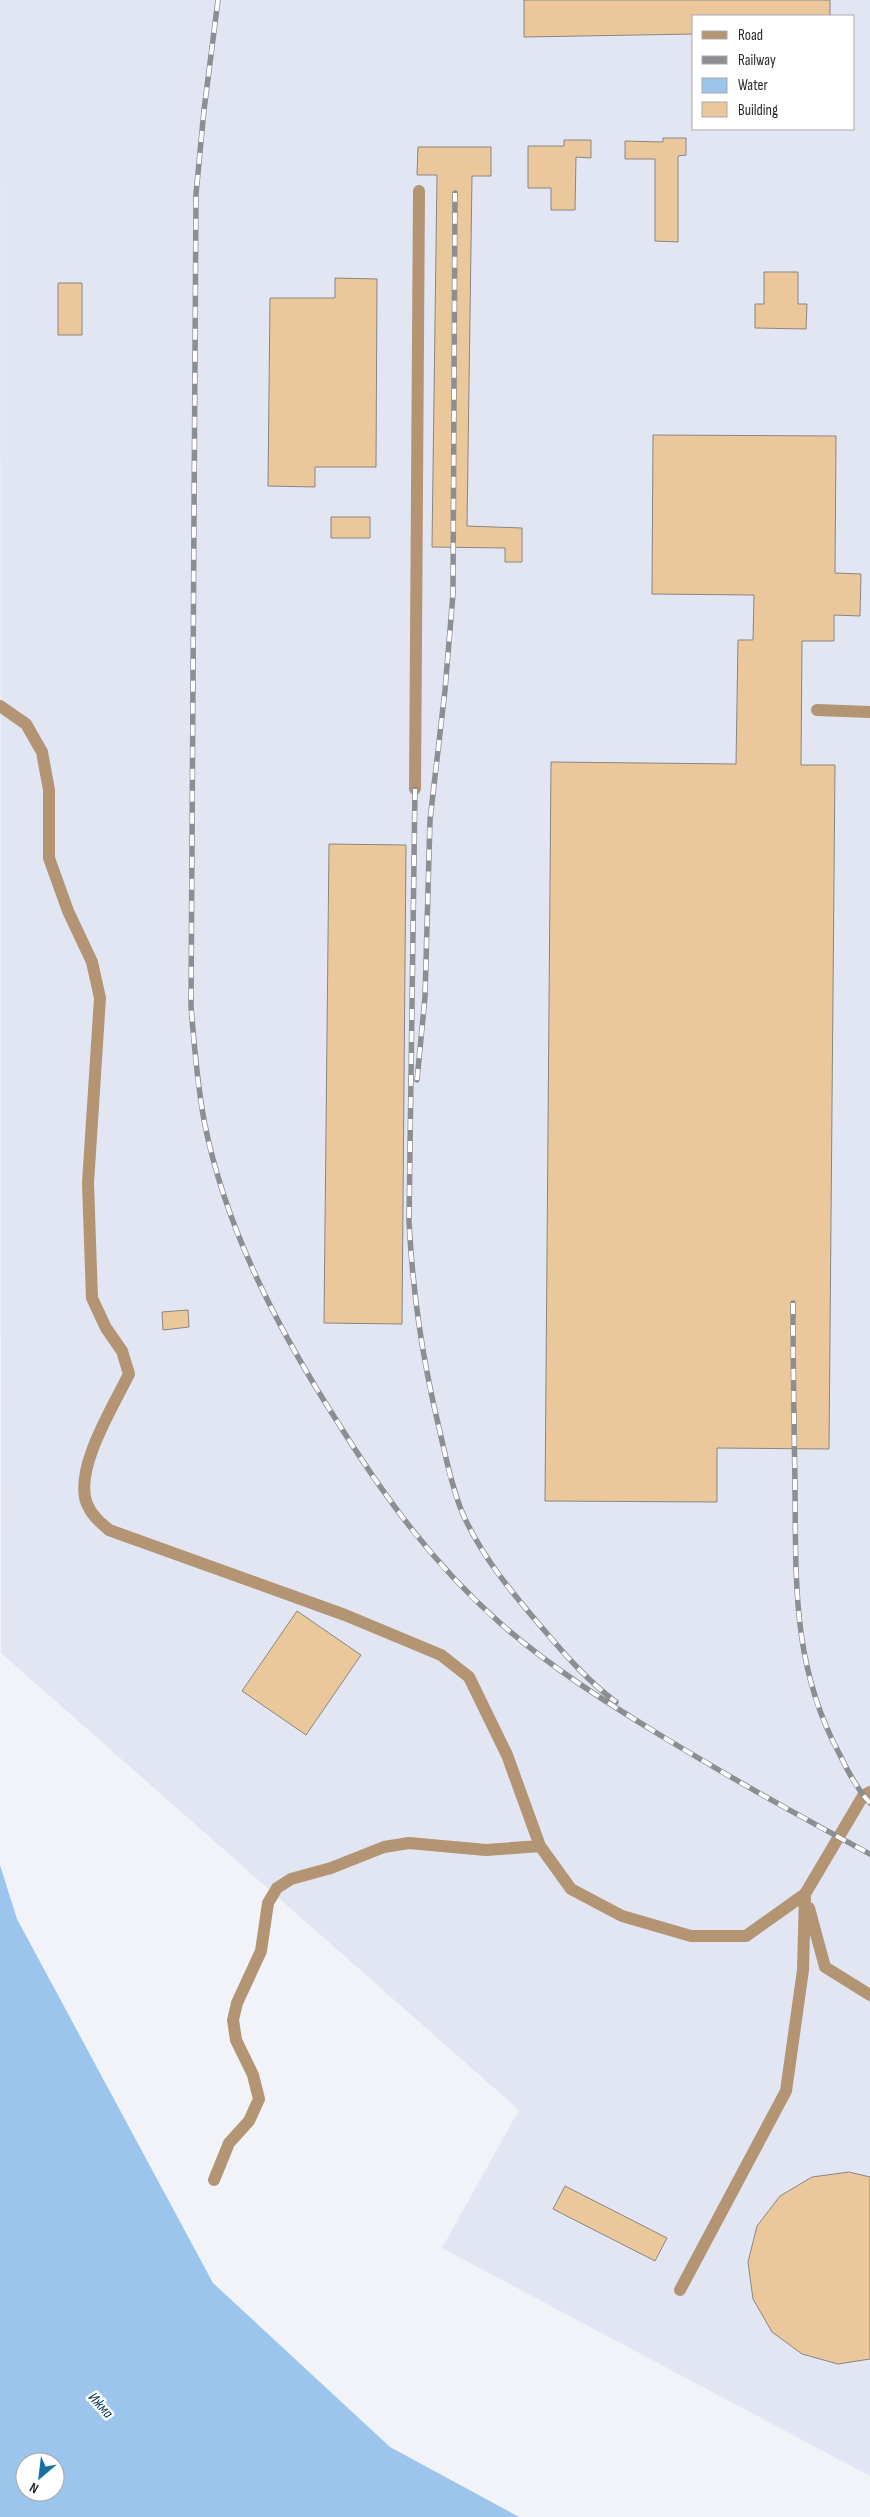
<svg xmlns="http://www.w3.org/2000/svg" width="870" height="2517" viewBox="0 0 870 2517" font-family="'Sofia Sans Condensed',sans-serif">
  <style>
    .built { fill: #e2e6f3; fill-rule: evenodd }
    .water { fill: #9bc5ec; fill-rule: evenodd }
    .building { fill: #ebc89c; stroke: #898681 }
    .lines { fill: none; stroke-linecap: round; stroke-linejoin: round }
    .lane { stroke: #b39473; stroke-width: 12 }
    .street { stroke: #b39473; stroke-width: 12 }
    .rail-casing { stroke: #8d8e92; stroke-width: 5.5 }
    .rail { stroke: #fff; stroke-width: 4; stroke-dasharray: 11; stroke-linecap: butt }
    .labels { text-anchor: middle; stroke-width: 5; stroke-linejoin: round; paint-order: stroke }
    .water-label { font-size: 15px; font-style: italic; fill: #003356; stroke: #fff }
  </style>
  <rect width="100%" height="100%" fill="#f1f3f9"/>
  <path class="built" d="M0,0H870V2476L442,2248L519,2110L1,1653ZM694,16H854V129H694Z"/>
  <path class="water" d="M0,1865L17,1919L213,2283L390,2447L519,2517H0ZM25,2462H55V2492H25Z"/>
  <path class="building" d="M524,0H830V16H694V34L524,37Z
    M663,138H686V155L678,156V242L655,241V159H625V141L663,142Z
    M564,140H591V158L576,157L575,210H551V188H528V146H564Z
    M418,147H491V176H472L467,526L522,528V562H505V548L432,547L437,175H417Z
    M764,272H798V304H807L806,329L755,328V304H764Z
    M335,278L377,279L376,467H315V487L268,486L270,298H335Z
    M58,283H82V335H58Z
    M653,435L836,436L835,573L861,574L860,616L834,615V641H802L801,765H835L829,1449L717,1448V1502L545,1501L551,762L736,764L738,640H753L754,595L652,594Z
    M331,517H370V538H331Z
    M329,844L406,845L402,1324L324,1323Z
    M188,1310L189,1327L163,1330L162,1312Z
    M297,1611L361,1655L306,1735L242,1691Z
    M849,2172L870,2177V2359L838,2364L802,2354L772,2332L753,2299L748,2262L757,2226L780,2196L812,2177Z
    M565,2186L667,2238L655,2261L553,2209Z"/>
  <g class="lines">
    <path class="lane" d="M0,706L26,724L42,752L49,790V858L68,911L92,962L100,998L88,1183L92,1298L106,1328L122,1351L129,1374C114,1405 73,1470 87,1504C92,1516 100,1522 109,1530L345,1615L441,1655L469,1677L507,1755L540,1846L571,1889L622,1916L691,1936H746L805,1894
      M817,710L870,712
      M809,1908L825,1967L870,1995
      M214,2180L229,2143L249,2121L259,2099L253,2075L236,2040L233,2020L237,2003L261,1951L268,1903L277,1888L291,1879L331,1868L384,1847L409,1843L486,1850L540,1846
      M680,2290L786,2091L803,1970L805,1894"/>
    <path class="street" d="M415,789L419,191
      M805,1894L863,1796L870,1792"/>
    <defs>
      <path id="rail" d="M218,0L204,110L196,194L191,1006C194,1044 197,1082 204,1120C225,1228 277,1327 335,1418C383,1495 432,1563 500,1623C549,1666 604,1701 660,1735C729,1777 799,1816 870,1854
        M415,789L409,1222C413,1295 422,1356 439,1428C446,1457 451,1485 462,1512C481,1556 513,1594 544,1630C566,1656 589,1682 616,1702
        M417,1080L425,997L430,820L445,690L453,594L455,193
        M793,1303C793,1363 794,1424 795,1485C796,1583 792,1666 840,1755C848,1772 857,1789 870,1803"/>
    </defs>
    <use href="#rail" class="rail-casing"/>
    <use href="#rail" class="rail"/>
  </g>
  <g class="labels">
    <g class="water-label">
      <text transform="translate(101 2405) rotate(48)" y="5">Ижма</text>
    </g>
  </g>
  <rect x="692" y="15" width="162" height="115" fill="#ffffff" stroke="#a9a9ab"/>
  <rect x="702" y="31" width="25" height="8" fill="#b39473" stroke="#a9a9ab"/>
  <text x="738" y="40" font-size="15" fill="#29292c">Road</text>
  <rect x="702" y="56" width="25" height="8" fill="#8d8e92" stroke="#a9a9ab"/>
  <text x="738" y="65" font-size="15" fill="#29292c">Railway</text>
  <rect x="702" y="78" width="25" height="15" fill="#9bc5ec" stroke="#a9a9ab"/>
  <text x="738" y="90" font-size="15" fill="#29292c">Water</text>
  <rect x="702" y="102" width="25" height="15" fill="#ebc89c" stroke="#a9a9ab"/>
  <text x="738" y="115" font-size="15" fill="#29292c">Building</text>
  <g transform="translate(40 2477) rotate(208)"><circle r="24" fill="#ffffff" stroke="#a9a9ab"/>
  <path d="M0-4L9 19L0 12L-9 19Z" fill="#1472a0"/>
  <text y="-8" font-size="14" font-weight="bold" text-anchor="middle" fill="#29292c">N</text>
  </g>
</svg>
